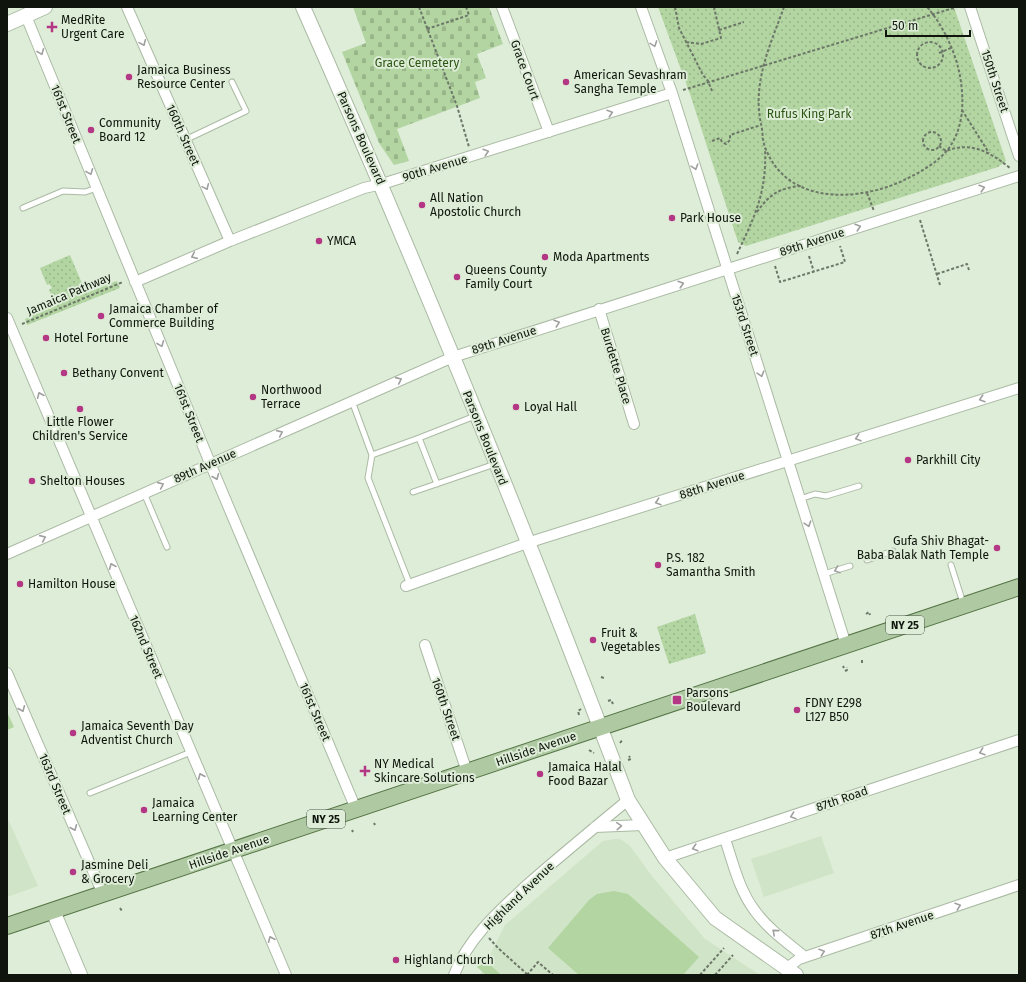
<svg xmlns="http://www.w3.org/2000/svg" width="1026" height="982" viewBox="0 0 1026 982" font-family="'Fira Sans',sans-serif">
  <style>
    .built { fill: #d0e4c7 }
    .grass { fill: #b2d5a2 }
    .cemetery { fill: url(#cemetery-stones) }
    .park { fill: url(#park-dots) }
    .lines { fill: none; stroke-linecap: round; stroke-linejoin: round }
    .lane-casing { stroke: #abbaa4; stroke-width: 7 }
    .street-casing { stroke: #abbaa4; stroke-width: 12 }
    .secondary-casing { stroke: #abbaa4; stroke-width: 16 }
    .primary-casing { stroke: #557446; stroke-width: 18 }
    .path { stroke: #6d7768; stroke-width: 2; stroke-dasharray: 3 2; stroke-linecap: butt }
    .lane { stroke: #fff; stroke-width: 5 }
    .street { stroke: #fff; stroke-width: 10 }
    .secondary { stroke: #fff; stroke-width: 14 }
    .primary { stroke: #afcaa3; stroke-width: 16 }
    .oneway { stroke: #9fa19e }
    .poi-dot { fill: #b43785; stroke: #deedd7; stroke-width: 1.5 }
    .labels { text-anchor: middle; stroke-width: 4; stroke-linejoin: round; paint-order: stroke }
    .shield { fill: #deedd7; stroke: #4d564a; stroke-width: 1 }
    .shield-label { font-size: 11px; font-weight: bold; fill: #0f150d }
    .poi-label { font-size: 12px; fill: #0f150d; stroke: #deedd7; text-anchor: start }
    .park-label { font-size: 12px; fill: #2c5513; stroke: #deedd7 }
    .street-label { font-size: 12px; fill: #0f150d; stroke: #deedd7 }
  </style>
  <defs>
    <pattern id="cemetery-stones" width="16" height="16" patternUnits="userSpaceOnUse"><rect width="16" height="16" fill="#b2d5a2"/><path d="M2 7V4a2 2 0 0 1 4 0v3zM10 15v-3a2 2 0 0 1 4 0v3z" fill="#98b68a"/></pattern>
    <pattern id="park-dots" width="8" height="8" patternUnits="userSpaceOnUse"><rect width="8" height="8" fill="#b2d5a2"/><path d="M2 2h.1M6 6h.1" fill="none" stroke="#98b68a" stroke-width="1.8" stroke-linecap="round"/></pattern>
  </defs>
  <rect width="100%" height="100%" fill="#deedd7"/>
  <path class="built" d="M7,817L38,886L7,897Z
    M821,836L834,873L764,897L751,859Z
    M614,839H620L630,846L652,876L705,939L760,975H480L505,925L603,841Z"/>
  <path class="grass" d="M7,714H8L14,727L7,730Z
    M614,891L628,894L699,957L683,975H579L548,948L589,900L597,894Z
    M484,959L501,975H486L477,967Z"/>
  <path class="cemetery" d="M353,7H489L503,44L477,54L486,78L475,82L480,98L397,129L409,161L394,165L379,143L342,52L366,43Z"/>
  <path class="park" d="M658,7H954L1006,161L998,167L746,246L738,242L690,94Z
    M70,255L86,293L117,281L120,288L27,325L25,319L58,304L56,299L54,300L49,290L52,288L49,284L47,285L40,268Z
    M695,614L706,653L669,664L657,627Z"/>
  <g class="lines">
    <defs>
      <path id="lane" d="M185,140L246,111L232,82
        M23,208L63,191L85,192L97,188
        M352,401L372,455L368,478L410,585
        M419,438L475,416
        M372,455L419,438L437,484
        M413,492L495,464
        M144,493L167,547
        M800,499L815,494L826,496L859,486
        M867,560L893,551
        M951,565L963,603
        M824,574L850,566
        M90,793L191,752"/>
      <path id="street" d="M127,7L230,241
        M502,7L549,132
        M641,7L672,93L846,645
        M970,7L1019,156
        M26,16L210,463L356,809
        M135,282L230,241L364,188L382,184L672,93
        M599,309L634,424
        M7,318L286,975
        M7,554L453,357L1019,176
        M406,586L527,543L1019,388
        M425,645L467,772
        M7,673L103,894
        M595,827L643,825
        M725,839C733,863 739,890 755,911C768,929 788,943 805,957
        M665,858L1019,740
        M787,968L799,959L1019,885
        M454,975C468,938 499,911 527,885C560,856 594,828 628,800"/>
      <path id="secondary" d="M303,7C419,268 527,533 628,800L665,858L715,918L796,975
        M7,24L45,7
        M53,911L80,975"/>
      <path id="primary" d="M7,926L1019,587"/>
    </defs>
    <use href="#lane" class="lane-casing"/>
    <use href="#street" class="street-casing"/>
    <use href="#secondary" class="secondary-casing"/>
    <use href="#primary" class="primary-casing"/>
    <path class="path" d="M419,7L457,106L469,147
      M675,7L679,28L703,75L708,81L712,91
      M784,7C774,35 761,63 759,93C758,103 759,114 761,124C763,131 762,140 765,147C786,204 854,202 900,182C919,173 940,162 951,145C965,123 964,95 959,71C954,49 942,24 927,7
      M427,29L469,15L466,7
      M719,30L744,22
      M686,42L701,44L721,38L714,7
      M917 55a13 13 0 1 1 26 0a13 13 0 1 1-26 0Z
      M939,53L951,48
      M683,90L957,7
      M962,110L989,153
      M923 141a9 9 0 1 1 18 0a9 9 0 1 1-18 0Z
      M712,141L720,138L722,142L726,144L730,140V135L761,125
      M939,146L946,151C971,141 990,152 1010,168
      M867,193L874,211
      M757,212C770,194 779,188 801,186
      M920,220L940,285
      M737,254C755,216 767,192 765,148
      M809,256L814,272
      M775,266L780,282L845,262L840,246
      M937,274L967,264L969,270
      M22,324L123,282
      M866,614L869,612L870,615
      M862,660V663
      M843,666L844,668
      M845,671L847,670V667
      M601,677L604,678
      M608,701L611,700L613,704
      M579,715L578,711L581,709
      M620,743L623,739
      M589,750L594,753
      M628,760L631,759L629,756
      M374,823L375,825
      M352,830L353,832
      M120,908L122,911
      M489,938L498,948L528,975
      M527,975L538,962L553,975
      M700,975L724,948
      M715,975L733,955"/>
    <use href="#lane" class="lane"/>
    <use href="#street" class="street"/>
    <use href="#secondary" class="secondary"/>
    <use href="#primary" class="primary"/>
  </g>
  <defs><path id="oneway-chevron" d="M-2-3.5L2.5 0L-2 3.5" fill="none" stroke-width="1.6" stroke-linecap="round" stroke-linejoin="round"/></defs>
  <g class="oneway">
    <use href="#oneway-chevron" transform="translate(143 43) rotate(66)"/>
    <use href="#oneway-chevron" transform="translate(654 44) rotate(70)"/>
    <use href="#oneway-chevron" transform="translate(41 52) rotate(68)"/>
    <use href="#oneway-chevron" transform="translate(610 113) rotate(-18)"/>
    <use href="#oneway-chevron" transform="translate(486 152) rotate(-17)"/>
    <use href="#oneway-chevron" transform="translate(695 167) rotate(73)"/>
    <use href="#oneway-chevron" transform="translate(90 172) rotate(68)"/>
    <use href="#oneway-chevron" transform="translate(206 187) rotate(66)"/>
    <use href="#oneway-chevron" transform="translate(982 188) rotate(-18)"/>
    <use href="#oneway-chevron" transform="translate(858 227) rotate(-18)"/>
    <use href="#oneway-chevron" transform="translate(194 256) rotate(156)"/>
    <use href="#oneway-chevron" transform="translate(681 284) rotate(-17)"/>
    <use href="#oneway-chevron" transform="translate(557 323) rotate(-19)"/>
    <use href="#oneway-chevron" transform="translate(161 344) rotate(68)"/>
    <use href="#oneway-chevron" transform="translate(761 374) rotate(73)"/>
    <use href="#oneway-chevron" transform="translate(399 380) rotate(-24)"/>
    <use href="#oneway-chevron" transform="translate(40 395) rotate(-113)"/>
    <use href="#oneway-chevron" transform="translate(982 399) rotate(162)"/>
    <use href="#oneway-chevron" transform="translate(280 433) rotate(-24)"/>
    <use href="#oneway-chevron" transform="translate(858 438) rotate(162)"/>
    <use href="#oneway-chevron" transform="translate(216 477) rotate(67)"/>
    <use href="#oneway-chevron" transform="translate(161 485) rotate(-24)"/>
    <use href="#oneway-chevron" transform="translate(658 502) rotate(162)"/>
    <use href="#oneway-chevron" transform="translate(808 524) rotate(72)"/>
    <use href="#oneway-chevron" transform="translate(43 538) rotate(-24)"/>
    <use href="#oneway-chevron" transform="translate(112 566) rotate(-113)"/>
    <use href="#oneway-chevron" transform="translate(837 570) rotate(161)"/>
    <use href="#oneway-chevron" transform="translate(22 709) rotate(67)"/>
    <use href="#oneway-chevron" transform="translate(982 752) rotate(161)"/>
    <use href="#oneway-chevron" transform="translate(201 776) rotate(-113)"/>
    <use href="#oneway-chevron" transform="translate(793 816) rotate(161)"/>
    <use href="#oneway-chevron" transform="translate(619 826) rotate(-4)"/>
    <use href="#oneway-chevron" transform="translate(74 828) rotate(67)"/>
    <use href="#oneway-chevron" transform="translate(695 848) rotate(163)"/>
    <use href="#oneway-chevron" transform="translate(958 906) rotate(-19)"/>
    <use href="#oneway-chevron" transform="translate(775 932) rotate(-139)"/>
    <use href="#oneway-chevron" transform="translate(271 939) rotate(-113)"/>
    <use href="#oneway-chevron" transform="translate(822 952) rotate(-19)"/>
  </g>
  <g class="poi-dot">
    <path d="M50 21h4v4h4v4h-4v4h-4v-4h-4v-4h4z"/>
    <circle cx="129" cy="77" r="4"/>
    <circle cx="566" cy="82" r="4"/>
    <circle cx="91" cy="130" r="4"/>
    <circle cx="422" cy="205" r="4"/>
    <circle cx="672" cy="218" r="4"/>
    <circle cx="319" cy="241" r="4"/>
    <circle cx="545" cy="257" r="4"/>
    <circle cx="457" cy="277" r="4"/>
    <circle cx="101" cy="316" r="4"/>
    <circle cx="46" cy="338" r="4"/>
    <circle cx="64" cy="373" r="4"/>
    <circle cx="253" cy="397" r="4"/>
    <circle cx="516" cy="407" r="4"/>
    <circle cx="80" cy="409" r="4"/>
    <circle cx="908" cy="460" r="4"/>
    <circle cx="32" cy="481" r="4"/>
    <circle cx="997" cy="548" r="4"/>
    <circle cx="658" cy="565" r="4"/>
    <circle cx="20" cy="584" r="4"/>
    <circle cx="593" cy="640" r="4"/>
    <rect x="672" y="695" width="10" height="10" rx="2"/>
    <circle cx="797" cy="710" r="4"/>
    <circle cx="73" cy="733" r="4"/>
    <path d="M363 765h4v4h4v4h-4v4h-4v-4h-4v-4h4z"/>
    <circle cx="540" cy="774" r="4"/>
    <circle cx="144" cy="810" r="4"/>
    <circle cx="73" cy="872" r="4"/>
    <circle cx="396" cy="960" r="4"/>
  </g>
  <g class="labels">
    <g class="shield">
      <rect x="886" y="616" width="38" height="18" rx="3"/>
      <rect x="307" y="810" width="38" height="18" rx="3"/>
    </g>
    <g class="shield-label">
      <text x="905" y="629">NY 25</text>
      <text x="326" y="823">NY 25</text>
    </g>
    <g class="poi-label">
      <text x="61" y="24">MedRite<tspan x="61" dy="14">Urgent Care</tspan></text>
      <text x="137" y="74">Jamaica Business<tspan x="137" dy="14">Resource Center</tspan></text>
      <text x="574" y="79">American Sevashram<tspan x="574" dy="14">Sangha Temple</tspan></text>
      <text x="99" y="127">Community<tspan x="99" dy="14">Board 12</tspan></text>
      <text x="430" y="202">All Nation<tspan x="430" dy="14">Apostolic Church</tspan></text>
      <text x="680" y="222">Park House</text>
      <text x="327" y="245">YMCA</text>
      <text x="553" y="261">Moda Apartments</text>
      <text x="465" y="274">Queens County<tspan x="465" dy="14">Family Court</tspan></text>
      <text x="109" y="313">Jamaica Chamber of<tspan x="109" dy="14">Commerce Building</tspan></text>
      <text x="54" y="342">Hotel Fortune</text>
      <text x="72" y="377">Bethany Convent</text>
      <text x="261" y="394">Northwood<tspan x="261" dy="14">Terrace</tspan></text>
      <text x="524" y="411">Loyal Hall</text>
      <text x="80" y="426" text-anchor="middle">Little Flower<tspan x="80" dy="14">Children's Service</tspan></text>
      <text x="916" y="464">Parkhill City</text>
      <text x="40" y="485">Shelton Houses</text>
      <text x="989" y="545" text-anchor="end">Gufa Shiv Bhagat-<tspan x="989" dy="14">Baba Balak Nath Temple</tspan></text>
      <text x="666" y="562">P.S. 182<tspan x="666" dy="14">Samantha Smith</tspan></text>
      <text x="28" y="588">Hamilton House</text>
      <text x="601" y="637">Fruit &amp;<tspan x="601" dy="14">Vegetables</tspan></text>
      <text x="686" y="697">Parsons<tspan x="686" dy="14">Boulevard</tspan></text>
      <text x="805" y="707">FDNY E298<tspan x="805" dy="14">L127 B50</tspan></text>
      <text x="81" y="730">Jamaica Seventh Day<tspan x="81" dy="14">Adventist Church</tspan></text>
      <text x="374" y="768">NY Medical<tspan x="374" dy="14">Skincare Solutions</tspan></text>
      <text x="548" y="771">Jamaica Halal<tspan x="548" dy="14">Food Bazar</tspan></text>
      <text x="152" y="807">Jamaica<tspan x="152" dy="14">Learning Center</tspan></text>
      <text x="81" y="869">Jasmine Deli<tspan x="81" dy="14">&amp; Grocery</tspan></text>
      <text x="404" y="964">Highland Church</text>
    </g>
    <g class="park-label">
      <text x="417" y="67">Grace Cemetery</text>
      <text x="809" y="118">Rufus King Park</text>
    </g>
    <g class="street-label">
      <text transform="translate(525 70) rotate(70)" y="4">Grace Court</text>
      <text transform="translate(995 81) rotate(72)" y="4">150th Street</text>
      <text transform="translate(66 114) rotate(68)" y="4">161st Street</text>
      <text transform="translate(183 135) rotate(66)" y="4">160th Street</text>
      <text transform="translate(361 138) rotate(66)" y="4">Parsons Boulevard</text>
      <text transform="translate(435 168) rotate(-17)" y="4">90th Avenue</text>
      <text transform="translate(812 242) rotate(-18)" y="4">89th Avenue</text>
      <text transform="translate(69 294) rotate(-23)" y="4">Jamaica Pathway</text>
      <text transform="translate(745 325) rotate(72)" y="4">153rd Street</text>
      <text transform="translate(504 340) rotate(-18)" y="4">89th Avenue</text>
      <text transform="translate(616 366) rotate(73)" y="4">Burdette Place</text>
      <text transform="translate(189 413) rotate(68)" y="4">161st Street</text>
      <text transform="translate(485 438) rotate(68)" y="4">Parsons Boulevard</text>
      <text transform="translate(205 466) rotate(-24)" y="4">89th Avenue</text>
      <text transform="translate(712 485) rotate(-18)" y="4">88th Avenue</text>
      <text transform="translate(146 647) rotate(67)" y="4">162nd Street</text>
      <text transform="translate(446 709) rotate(71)" y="4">160th Street</text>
      <text transform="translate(315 712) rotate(67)" y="4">161st Street</text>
      <text transform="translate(536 749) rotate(-19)" y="4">Hillside Avenue</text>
      <text transform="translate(55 784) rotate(67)" y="4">163rd Street</text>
      <text transform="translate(842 799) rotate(-19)" y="4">87th Road</text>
      <text transform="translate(229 852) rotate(-19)" y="4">Hillside Avenue</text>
      <text transform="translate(519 896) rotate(-44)" y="4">Highland Avenue</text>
      <text transform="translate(902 925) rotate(-19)" y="4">87th Avenue</text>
    </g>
  </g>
  <rect width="1026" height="982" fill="none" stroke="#0f150d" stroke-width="16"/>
  <path d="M886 30v6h84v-6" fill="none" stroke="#0f150d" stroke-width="2"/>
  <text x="892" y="30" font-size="12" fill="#0f150d" stroke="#deedd7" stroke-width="3" paint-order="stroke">50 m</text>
</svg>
